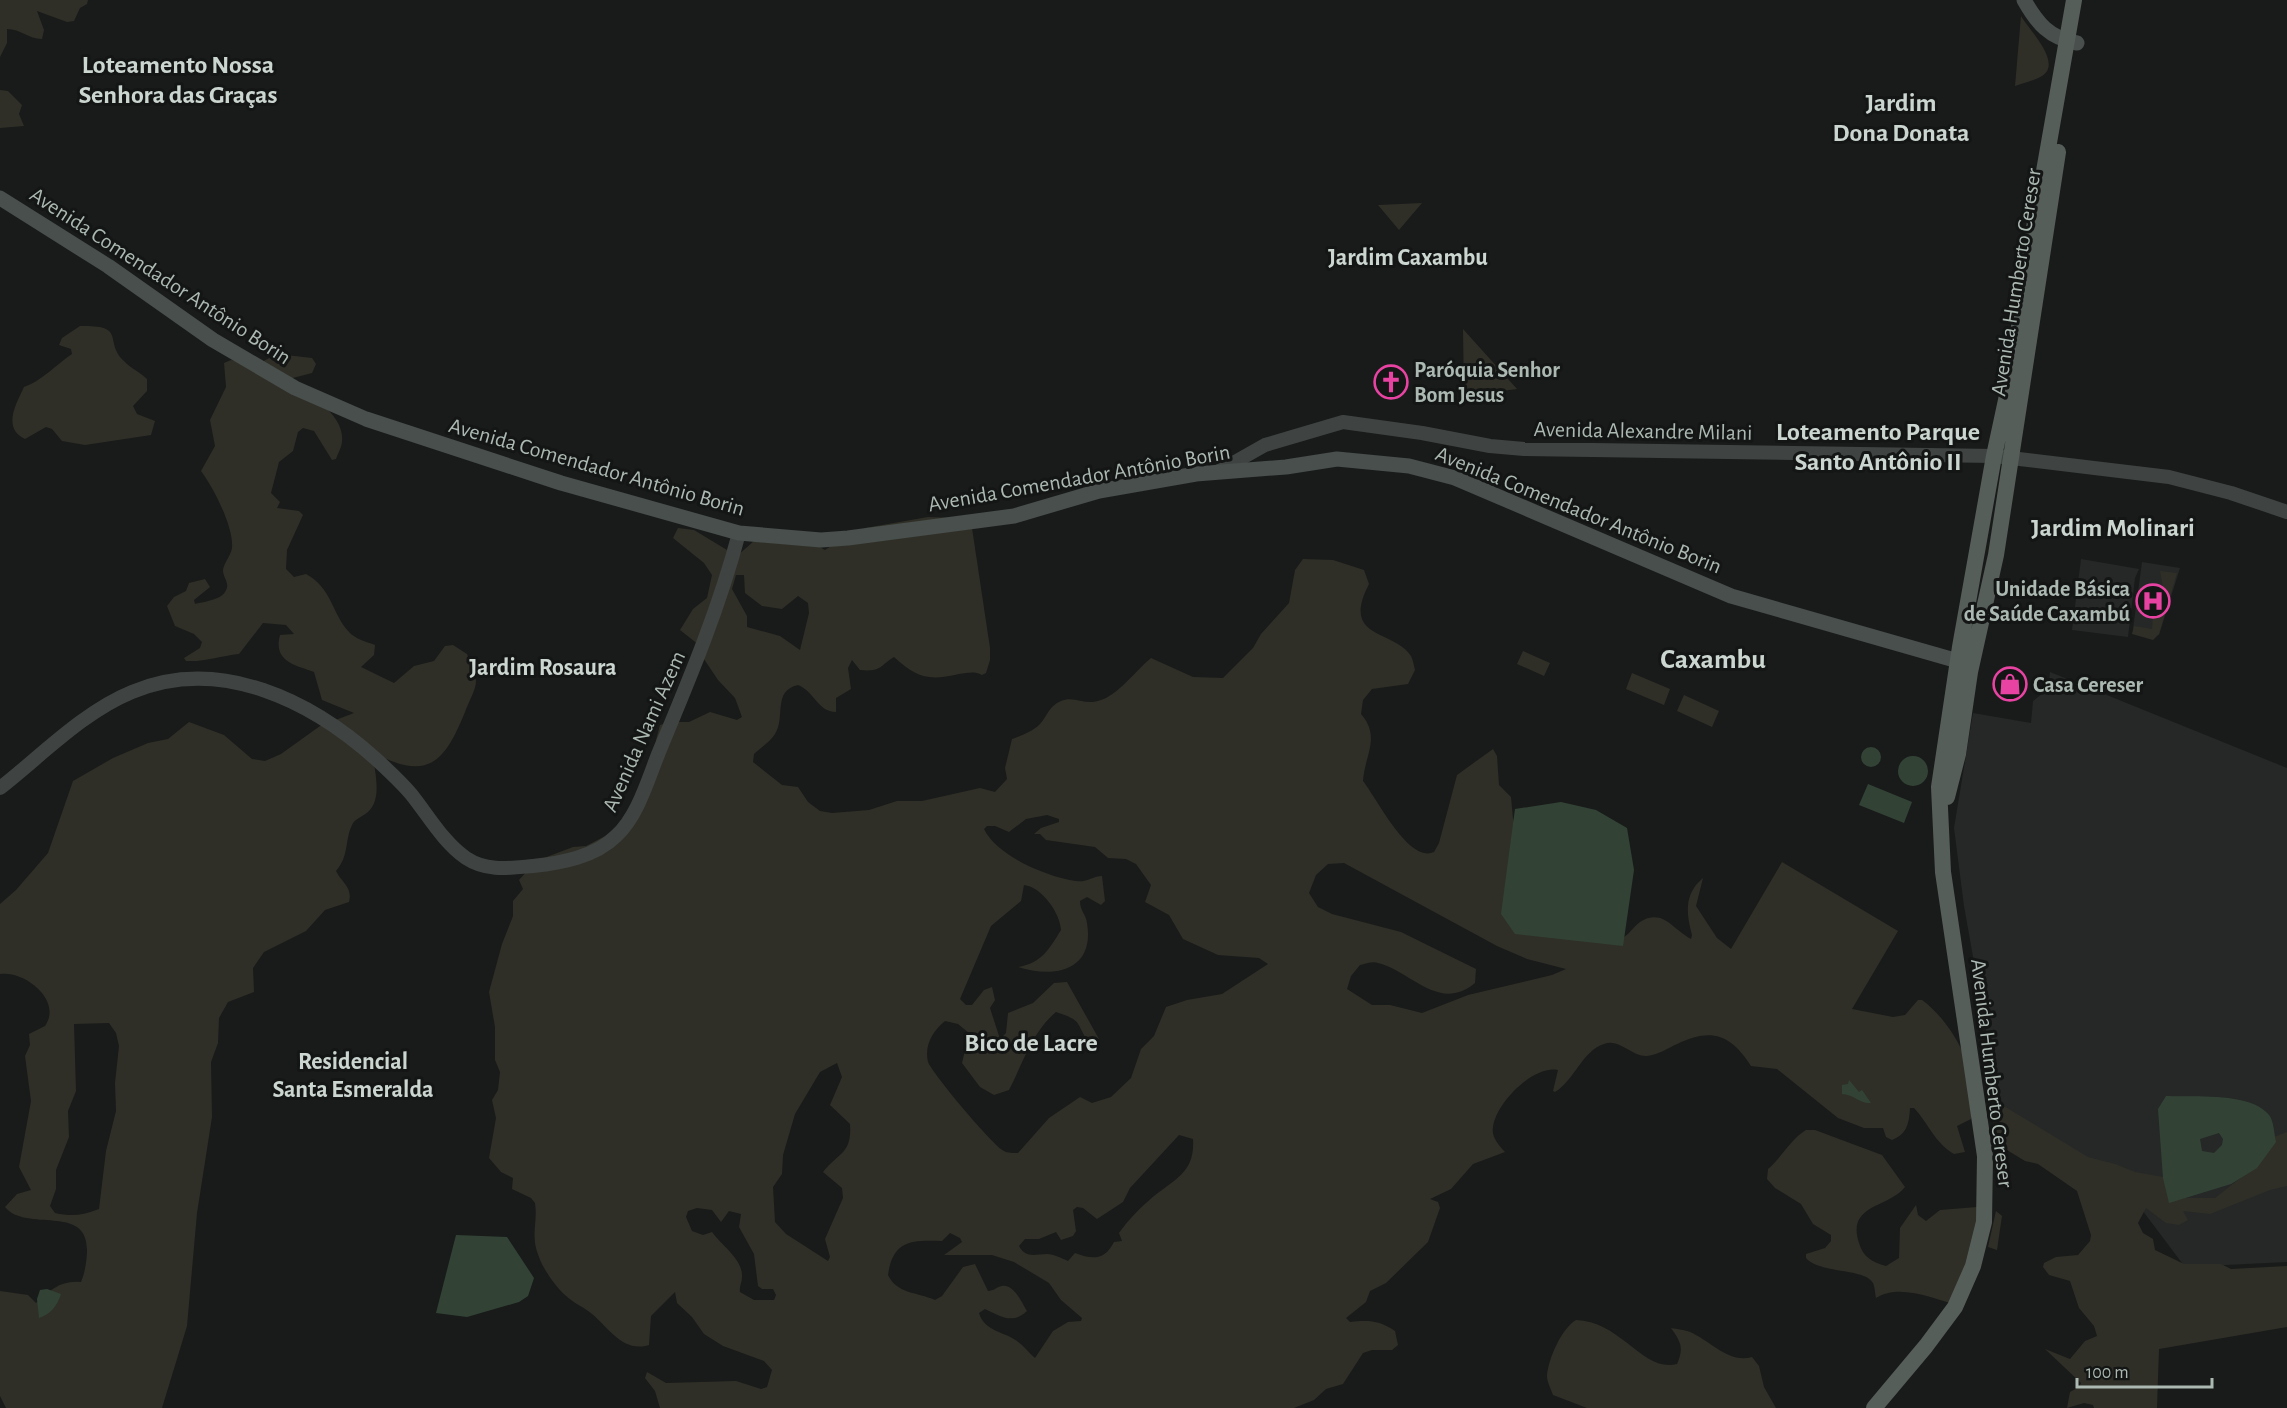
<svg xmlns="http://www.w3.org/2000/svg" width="2287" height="1408" viewBox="0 0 2287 1408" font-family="'Alegreya Sans',sans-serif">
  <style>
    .built { fill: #252827 }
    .green { fill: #2f2f27; fill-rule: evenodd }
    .water { fill: #324336; fill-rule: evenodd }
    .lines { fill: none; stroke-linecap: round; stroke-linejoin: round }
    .tertiary { stroke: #3f4442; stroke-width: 14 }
    .secondary { stroke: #484f4c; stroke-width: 15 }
    .primary { stroke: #565e5a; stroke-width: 16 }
    .labels { text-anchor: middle; stroke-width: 6; stroke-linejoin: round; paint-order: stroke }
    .street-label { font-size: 22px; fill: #acb9b2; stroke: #141615 }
    .poi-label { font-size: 22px; font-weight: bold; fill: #acb9b2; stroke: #141615; text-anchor: start }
    .neighbourhood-label { font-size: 24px; font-weight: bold; fill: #ccd6d1; stroke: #141615 }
    .quarter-label { font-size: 26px; font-weight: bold; fill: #ccd6d1; stroke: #141615 }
    .district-label { font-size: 28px; font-weight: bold; fill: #ccd6d1; stroke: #141615 }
  </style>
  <rect width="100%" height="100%" fill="#191b1a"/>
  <path class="built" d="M2081,559L2139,569L2135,578L2128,637L2072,630Z
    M2142,562L2180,568L2159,635L2133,629Z
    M2050,672L2287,768V1262L2185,1267L2121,1182L2000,1108L1964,906L1954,828L1973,713L2031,723L2033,701L2048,689Z"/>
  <path class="green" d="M0,0H88L87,4L80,8L74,21L67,22L37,11L44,30L42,39C28,39 21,29 7,29V43L0,57Z
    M2021,16C2029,30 2063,63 2042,76C2034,81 2023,83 2015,86Z
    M0,90L8,91L22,105L19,114L24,126L0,128Z
    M1422,203L1399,230L1378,205Z
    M80,326C128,325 103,341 124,361C130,368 140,372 147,379V391L133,406L137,414L155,421L151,435L85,445L62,441L52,429L46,427L25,439C2,428 16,404 24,387C40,382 57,364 72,354L71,349L59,345L62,338Z
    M1463,329L1517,389L1464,396Z
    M277,354L312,358L316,364L312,373L289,379C307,393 345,414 342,441C342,447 338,453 336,459L332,460L314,431L303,428L298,432L293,451L279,462L271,493L280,502L277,508L299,511L303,515L287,550L286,569L294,577L306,574C332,588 332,614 349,632C355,639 367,642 375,645L374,655L361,667L394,683L414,666L434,661L445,646L453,645L467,654C470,662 475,672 476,681C476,690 468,703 465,712C446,758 431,781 380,756L374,763C376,778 381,800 368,812C363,816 357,818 353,823C344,840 350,855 336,871C341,882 353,887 349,902L325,910L306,931L264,952L253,968L254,992L228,1002L219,1018L218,1043L211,1062L212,1117L197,1213L187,1326L162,1408H6L0,1396V1291L28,1295L36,1303C50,1290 61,1280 81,1282C85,1273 87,1259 87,1250C87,1203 26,1233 5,1207L17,1194L31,1190L19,1167L31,1101L25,1056L30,1045L29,1034L45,1026C63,1000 24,970 0,974V904L16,890L48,853L73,781L113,758L148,743L168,739L189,722L224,735L252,759L265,761L281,754L320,726L354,713L322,700L314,672C294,665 273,661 280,635L294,634L286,625L263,623L239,654C220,656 205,662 186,661L184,658L200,648L202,642L194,634L175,626L167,606L174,597L186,591L189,583L205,579L210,587L194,600L195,604C203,602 220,600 225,592C231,583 223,579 223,570C224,563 231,555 232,548C234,527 213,487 201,471L215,446L210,420L226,387L224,363L231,360L256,365ZM109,1023L116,1033L119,1046L115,1083L116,1111L106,1151L99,1209C84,1215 72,1217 55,1213L50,1206L56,1189V1170L69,1137L68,1111L76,1091L74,1024Z
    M928,517L958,518L972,528L990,648V660L986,673L982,675C974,671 968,673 959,674C928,681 917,678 894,657C879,666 882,672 860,670L852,660L848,668L851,689L836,698V712C818,712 814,691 798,685C772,691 786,717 775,734C771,741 760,748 754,754L753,762L782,785L798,787L808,802L820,811L832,813L869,810L897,801H922L980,788L995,792L1007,779L1005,768L1012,739C1022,735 1032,732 1040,724C1048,715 1049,706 1061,701C1072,696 1082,703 1093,702C1115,700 1134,672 1151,658L1193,677L1223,678L1253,648L1261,634L1289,603L1295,570L1303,559L1333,560L1364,570L1369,584C1340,640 1394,629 1411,656C1413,660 1414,666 1415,670L1408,684L1372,689L1363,700L1361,714C1381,737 1365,754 1363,781C1376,797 1409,864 1434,852L1439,843L1457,775L1493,749L1497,756L1499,785L1511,797L1513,819L1520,839L1622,938C1629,935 1633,927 1640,922C1663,908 1672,929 1691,939L1692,935C1686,913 1684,894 1703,878L1696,906L1717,938L1731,949L1782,862L1898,931L1852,1009L1893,1017L1905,1015L1918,1000H1922C1947,1018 1969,1055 1973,1086C1975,1096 1972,1108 1971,1119L1957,1126L1965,1152L1954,1154C1934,1142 1929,1124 1914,1108H1910C1909,1124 1907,1134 1892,1140L1886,1137L1883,1128H1864L1838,1118L1777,1069L1751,1066C1731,1035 1712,1027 1677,1044C1668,1048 1658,1055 1647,1056C1632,1057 1619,1038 1604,1044C1582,1051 1574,1081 1555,1092L1553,1091L1558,1070C1533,1065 1496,1103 1493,1127C1491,1137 1499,1145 1505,1152L1473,1164L1451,1189L1430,1199L1438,1202L1440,1208L1428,1242L1386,1283L1370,1291L1366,1302L1346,1318L1350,1322C1368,1320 1379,1320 1395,1331L1398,1345L1392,1350H1372L1363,1353L1343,1384L1326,1389L1314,1400L1294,1408H660L655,1391L645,1378L647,1372L666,1383L736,1381L761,1389L767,1387L772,1370L764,1361L723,1346L704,1334L692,1317L677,1303L675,1292L651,1316L649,1345C623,1353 609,1328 592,1314C584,1307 573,1303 565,1295C556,1287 543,1269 539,1257C530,1235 538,1223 535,1203L531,1198L512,1189L513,1178L501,1172L489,1158L496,1118L492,1100L498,1090L500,1072L495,1060V1027L489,992L502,944L513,916V901L523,889L519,880L536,861L573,847L586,846L630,823L656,776V740L660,725L669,722H689L710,712L737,720L742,717L735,698L718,680L704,659L699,645L680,630L693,609L707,598L712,575L704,563L673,538L678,528L694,530L737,556L754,541L811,542L825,550L834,544L845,543L865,528ZM736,575H744L745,593L762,606L782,609L798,596L808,603L809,613L800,650L780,636L747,627V616L732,589ZM1047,815L1059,819V822L1041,828L1034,834H1040L1046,840L1095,847L1108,858L1126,859L1136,864L1151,885L1145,902L1169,915L1183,939L1218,955L1259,958L1268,964L1222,994L1187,1000L1166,1007L1154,1036L1141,1049L1131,1078L1111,1097L1092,1103L1080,1097L1049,1118L1018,1153C1014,1153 1007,1153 1004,1151C993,1146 932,1073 928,1062C924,1045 933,1031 945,1021L958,1024L969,1033L962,1063L980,1087L994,1095L1009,1090C1023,1063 1032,1032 1056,1012C1084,1021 1075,1023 1089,1043L1099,1039L1067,982L1054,983L1033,1003L1008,1013L1006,1033L1000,1039L990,1008L995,1000L992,987L984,990L972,1005H966L960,999L991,926L1021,901L1024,885C1042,887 1060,913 1061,930C1049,949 1042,963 1018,967C1055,979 1095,970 1087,923C1086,914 1080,911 1080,901L1087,897L1101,905L1105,901L1102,876C1093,876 1086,883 1076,881C1047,877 997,856 984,829L987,826H995L1009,832L1026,819ZM1344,863L1497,946L1527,959L1566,969L1552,975L1468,995L1422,1013L1390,1005H1372L1347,989L1351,976L1360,965C1365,964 1373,961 1378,963C1411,971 1439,1013 1475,983L1476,969L1401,932L1332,914L1318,907L1309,893L1316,875L1328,864ZM837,1063L842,1077L830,1105L850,1124C852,1154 839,1152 823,1172L842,1188L843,1198L825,1239L830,1257L828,1261L786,1234L775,1222L773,1187L782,1174L783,1155L795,1114L820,1072ZM1179,1135L1193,1139C1195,1172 1176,1178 1154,1196C1141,1207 1128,1220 1119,1233L1122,1241L1114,1242C1105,1260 1093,1260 1075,1253L1068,1261C1061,1258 1054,1254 1047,1254C1036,1254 1026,1259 1019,1246L1025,1239H1039L1056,1232L1061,1240L1073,1236L1076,1231L1073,1210L1077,1207L1083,1208L1097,1219L1123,1202L1130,1188ZM697,1208L712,1210L721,1222L729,1211L741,1214L739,1227L754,1254L758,1286L762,1289H773L776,1295L774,1300H754L740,1292C739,1286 742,1283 742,1277C743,1259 722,1246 712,1232L703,1235L692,1231L686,1217L688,1211ZM950,1233L960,1238L962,1242L944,1255H992L1014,1262L1049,1283L1061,1300L1082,1318L1081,1321L1068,1322L1053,1331L1035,1358C1029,1353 1024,1346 1017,1341C1005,1332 984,1331 979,1313L985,1309C1000,1316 1012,1325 1027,1311C1022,1303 1014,1284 1002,1286C996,1287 994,1291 988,1291L975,1264L963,1267L942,1296L935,1300C917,1292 897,1294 888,1275C893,1240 911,1240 942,1241Z
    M2160,571L2177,573L2159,634L2153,640L2132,634L2134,626L2152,629L2153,616L2158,617L2162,608L2158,593H2164Z
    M1523,651L1550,663L1544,676L1517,664Z
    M1632,673L1670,689L1664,705L1626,689Z
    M1684,695L1719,711L1712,727L1677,711Z
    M1994,1100L2088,1157L2115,1164L2135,1172L2163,1177L2177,1195L2183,1198H2215L2261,1162L2274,1137L2287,1132V1186L2270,1190L2210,1214L2183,1211L2188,1220L2179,1225L2166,1223L2146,1208L2138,1223L2143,1233L2153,1239L2155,1250L2184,1264H2221L2231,1269L2287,1266V1327L2159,1349L2157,1408H2094L2093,1405L2084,1403L2067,1408L2070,1392L2079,1387L2081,1383L2045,1349L2070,1359L2085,1341L2097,1336L2094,1326L2079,1308L2070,1281L2049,1275L2043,1267L2044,1263L2056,1257L2078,1255L2090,1241L2091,1235L2077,1191L2038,1164L2025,1161L2002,1147L1988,1108L1989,1102Z
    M1806,1130H1815L1882,1155L1905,1187C1889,1208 1846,1204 1859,1243C1863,1257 1872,1262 1886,1266L1899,1258L1900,1228L1916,1205L1918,1215L1926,1221L1940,1210L1977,1207L1979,1213L1958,1305C1933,1299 1900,1283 1876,1298C1875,1294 1875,1287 1873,1283C1865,1268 1820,1274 1806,1258V1254L1825,1248L1831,1241V1235L1813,1224L1801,1204L1775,1188L1767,1179L1768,1169C1782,1157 1791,1139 1806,1130Z
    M1996,1211L2002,1216L1997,1250L1988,1247Z
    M1576,1320C1621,1321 1643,1373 1677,1364C1684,1348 1681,1342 1671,1328C1677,1329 1685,1330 1690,1332C1711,1341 1729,1364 1752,1357L1759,1366L1764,1387L1776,1408H1587L1553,1395C1551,1389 1547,1382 1547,1376C1548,1359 1562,1328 1576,1320Z"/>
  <path class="water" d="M1861 757a10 10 0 1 1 20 0a10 10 0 1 1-20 0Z
    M1898 771a15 15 0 1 1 30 0a15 15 0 1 1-30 0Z
    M1868,784L1912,802L1904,823L1859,805Z
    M1561,802L1596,810L1627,828L1634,870L1623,946L1515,934L1501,914L1515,809Z
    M1849,1080L1859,1092L1862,1090L1871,1103C1860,1104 1853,1094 1842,1094V1085L1848,1084Z
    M2166,1096C2193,1097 2252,1092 2269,1115C2274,1121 2274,1134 2276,1142L2257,1168L2231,1184L2169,1203L2163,1178L2158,1109ZM2219,1133L2223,1139L2222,1145L2214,1153L2202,1151L2200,1139Z
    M456,1235L507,1237L534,1278L528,1296L519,1302L467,1317L436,1313Z
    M47,1289L61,1294C57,1306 51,1314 39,1318L37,1299L40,1290Z"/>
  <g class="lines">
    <path class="tertiary" d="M1219,471L1265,445L1343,422L1422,433L1490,446L1524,449L1994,456L2169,477L2231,493L2287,512
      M0,788C41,756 83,712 132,692C220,655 312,701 377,760C389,771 401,782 411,794C428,815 443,842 466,858C487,872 510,868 533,866C561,863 595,857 616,836C638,816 648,779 659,752C689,680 719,609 739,533"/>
    <path class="secondary" d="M2024,0C2037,23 2049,38 2077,43
      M0,198L108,266L213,340L295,388L366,419L561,483L739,533L821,540L848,538L1014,516L1099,491L1196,474L1286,467L1337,459L1409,466L1455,478L1731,596L1958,661"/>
    <path class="primary" d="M1947,797L1958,754L1970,672L1996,555L2058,152
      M1874,1408L1926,1346L1955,1307L1973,1266L1984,1222L1985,1156L1943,872L1939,787L1960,647L1994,456L2014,363L2027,268L2074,0"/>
  </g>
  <defs>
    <symbol id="church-ring" viewBox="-11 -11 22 22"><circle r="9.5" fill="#141615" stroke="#e843a2" stroke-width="1.5"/><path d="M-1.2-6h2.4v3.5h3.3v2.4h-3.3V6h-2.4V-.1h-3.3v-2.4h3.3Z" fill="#e843a2"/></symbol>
    <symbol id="hospital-ring" viewBox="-11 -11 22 22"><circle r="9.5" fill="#141615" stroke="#e843a2" stroke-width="1.5"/><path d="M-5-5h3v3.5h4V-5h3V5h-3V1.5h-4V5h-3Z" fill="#e843a2"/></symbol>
    <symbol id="shop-ring" viewBox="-11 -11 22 22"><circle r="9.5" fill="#141615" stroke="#e843a2" stroke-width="1.5"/><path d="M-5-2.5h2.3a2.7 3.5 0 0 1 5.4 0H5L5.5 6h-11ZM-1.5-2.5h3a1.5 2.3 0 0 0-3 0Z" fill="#e843a2"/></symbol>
  </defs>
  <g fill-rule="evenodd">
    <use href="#church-ring" x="1372" y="363" width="38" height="38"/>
    <use href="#hospital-ring" x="2134" y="582" width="38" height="38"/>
    <use href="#shop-ring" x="1991" y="665" width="38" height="38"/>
  </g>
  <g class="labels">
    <g class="street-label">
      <text transform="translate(161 275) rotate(33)" y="8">Avenida Comendador Antônio Borin</text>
      <text transform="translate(2015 282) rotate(-81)" y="8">Avenida Humberto Cereser</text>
      <text transform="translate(1643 430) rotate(1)" y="8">Avenida Alexandre Milani</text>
      <text transform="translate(597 466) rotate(16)" y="8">Avenida Comendador Antônio Borin</text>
      <text transform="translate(1079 477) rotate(-10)" y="8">Avenida Comendador Antônio Borin</text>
      <text transform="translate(1579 509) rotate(22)" y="8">Avenida Comendador Antônio Borin</text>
      <text transform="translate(643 731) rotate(-66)" y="8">Avenida Nami Azem</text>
      <text transform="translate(1993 1073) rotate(83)" y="8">Avenida Humberto Cereser</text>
    </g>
    <g class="poi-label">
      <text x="1414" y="377">Paróquia Senhor<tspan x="1414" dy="25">Bom Jesus</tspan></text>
      <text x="2130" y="596" text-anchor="end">Unidade Básica<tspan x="2130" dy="25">de Saúde Caxambú</tspan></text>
      <text x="2033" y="692">Casa Cereser</text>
    </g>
    <g class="neighbourhood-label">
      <text x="1408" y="265">Jardim Caxambu</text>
      <text x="543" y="675">Jardim Rosaura</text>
      <text x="353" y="1069">Residencial<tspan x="353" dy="28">Santa Esmeralda</tspan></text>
    </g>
    <g class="quarter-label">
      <text x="178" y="73">Loteamento Nossa<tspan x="178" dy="30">Senhora das Graças</tspan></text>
      <text x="1901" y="111">Jardim<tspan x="1901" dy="30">Dona Donata</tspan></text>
      <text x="1878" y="440">Loteamento Parque<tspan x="1878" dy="30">Santo Antônio II</tspan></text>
      <text x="2113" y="536">Jardim Molinari</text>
      <text x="1031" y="1051">Bico de Lacre</text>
    </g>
    <g class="district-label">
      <text x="1713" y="668">Caxambu</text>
    </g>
  </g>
  <path d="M2077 1378v9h135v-9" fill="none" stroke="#acb9b2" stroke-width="3"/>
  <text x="2086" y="1378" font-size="18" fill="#acb9b2" stroke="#141615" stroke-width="4.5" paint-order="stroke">100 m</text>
</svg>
